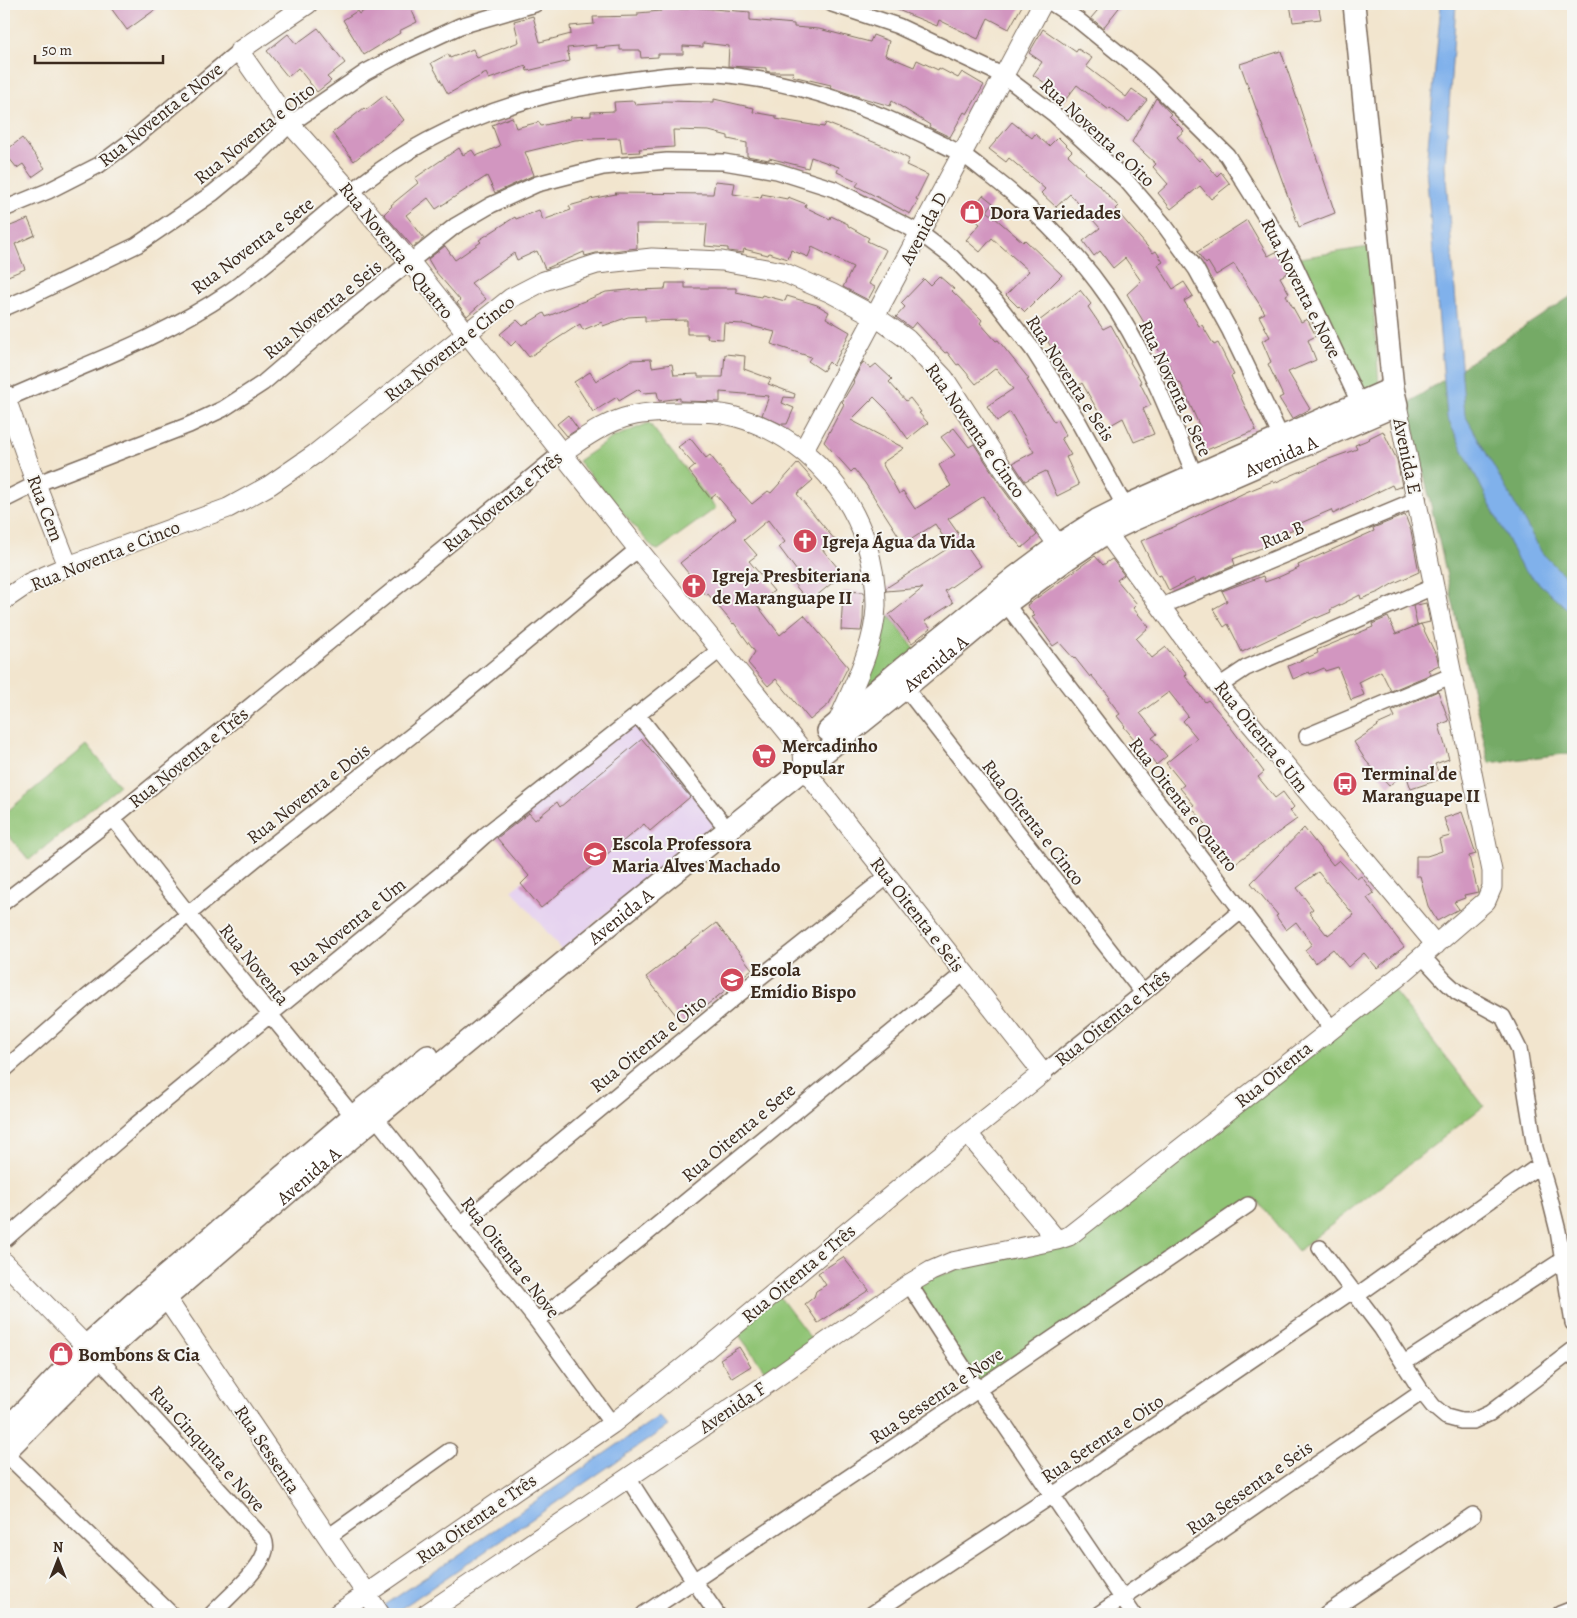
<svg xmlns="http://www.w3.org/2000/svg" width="1577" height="1618" viewBox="0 0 1577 1618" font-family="Alegreya,serif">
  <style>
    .built { fill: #e6d3f0 }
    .green { fill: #90c475; stroke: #66774a }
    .forest { fill: #74aa66; stroke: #586a42 }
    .water { fill: #80b1eb; stroke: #5e6e84 }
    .building { fill: #d296c0; fill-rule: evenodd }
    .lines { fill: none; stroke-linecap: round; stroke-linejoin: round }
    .minor-casing { stroke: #7b6b5c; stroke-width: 18 }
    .tertiary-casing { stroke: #7b6b5c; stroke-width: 21 }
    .secondary-casing { stroke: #7b6b5c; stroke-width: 24 }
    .minor { stroke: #fff; stroke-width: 15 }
    .tertiary { stroke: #fff; stroke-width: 19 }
    .secondary { stroke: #fff; stroke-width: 21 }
    .labels { text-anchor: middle; stroke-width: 4; stroke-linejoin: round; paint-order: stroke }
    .street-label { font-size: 19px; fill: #3b2a1e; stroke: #f6f6f2 }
    .poi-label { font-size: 19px; font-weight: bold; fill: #3b2a1e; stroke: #f6f6f2; text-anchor: start }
  </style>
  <rect width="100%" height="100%" fill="#f6f6f2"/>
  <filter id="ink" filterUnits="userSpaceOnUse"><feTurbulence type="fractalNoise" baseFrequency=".02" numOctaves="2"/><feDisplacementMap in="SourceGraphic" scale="10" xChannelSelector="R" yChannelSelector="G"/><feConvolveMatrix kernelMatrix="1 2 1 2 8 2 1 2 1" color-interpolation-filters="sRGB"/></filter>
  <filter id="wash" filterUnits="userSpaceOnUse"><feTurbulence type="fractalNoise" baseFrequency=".0096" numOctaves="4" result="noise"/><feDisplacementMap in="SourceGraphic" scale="20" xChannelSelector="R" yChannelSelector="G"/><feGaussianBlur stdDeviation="1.12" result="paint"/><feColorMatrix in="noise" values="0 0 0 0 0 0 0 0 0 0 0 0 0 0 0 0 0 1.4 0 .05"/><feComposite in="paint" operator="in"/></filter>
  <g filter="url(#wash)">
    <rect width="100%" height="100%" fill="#f2e5ce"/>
    <path class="built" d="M634,718L718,822L562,950L512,890L529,876L493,832Z"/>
    <path class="green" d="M1369,247L1379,386L1359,392L1293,259Z
      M649,423L716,508L658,550L653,548L578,461L612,438Z
      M880,604L918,653L839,722Z
      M87,745L120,785L29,860L4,830V814Z
      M1389,985L1484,1106L1298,1251L1255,1198L979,1387L910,1284L1064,1239Z
      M776,1292L818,1348L772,1380L733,1327Z"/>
    <path class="forest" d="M1573,295V753L1489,763L1408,403Z"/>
    <path class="water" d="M1441,4H1456L1445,165L1465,415L1542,553L1573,584V614L1521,567L1447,418L1426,168Z
      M659,1416L668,1426L393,1614H372Z"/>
    <g id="blocks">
      <path class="building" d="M108,4H163L127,30Z
        M375,4H409L417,22L399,31L400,33L364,55L343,20L357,11L359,14Z
        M883,4H1023L1009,29L988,18L978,39L939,20L937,26Z
        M1103,4H1122L1103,28L1091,18Z
        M1290,4H1318L1321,19L1293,22Z
        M688,7L750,12V20L794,24V27L819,29L870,42L873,35L889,41L885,55L914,67L917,60L938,70L939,68L958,78L962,72L984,85L967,114L964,112L950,137L929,127L930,125L892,101L890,106L853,95L830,87L831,85L792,76L793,72H770L766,71V68L728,66L729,46L703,43V47L683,46V54H658V57L641,58L640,50H620V46L596,48V45L567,48L570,61L527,71L526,66L489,79L486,73L448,94L431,63L448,54L450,58L473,49L477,58L519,42L514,21L533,16L540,42L571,34L570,26L594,24L593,17L638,16V13L661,11V9H688Z
        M318,28L345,63L327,77L331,81L317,92L298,68L288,77L267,51L288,34L296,44Z
        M1043,29L1076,52L1078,49L1092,58L1086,66L1126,97L1132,89L1147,100L1129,122L1110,108L1109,110L1077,85L1062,104L1047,92L1051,87L1033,75L1042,62L1029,53Z
        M1281,51L1335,213L1299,227L1240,64Z
        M385,95L404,120L354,161L332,133L364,108L366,110Z
        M1156,98L1171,114L1169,116L1184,131L1177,137L1199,161L1202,158L1217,176L1221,172L1230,184L1211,199L1200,186L1171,209L1158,193L1168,184L1153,167L1156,164L1132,142Z
        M714,99L754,108L753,112L776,116V119L824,127L826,123L886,147L909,159L906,165L928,175L916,199L918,200L910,214L856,186L859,182L837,172L839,167L811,157L808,168L769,158V160L747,156V143L728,139V136L709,131L673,130L674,147L639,149L640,152L622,153L620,138L592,139L575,140L525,152L534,175L495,193L487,176L436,209L428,198L406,215L424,238L413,247L384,214L392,206L391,205L418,183L415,178L459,148L463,155L472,150L476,156L500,146L492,125L512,117L516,128L539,122L541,126L570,119V117L591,116V112L615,111L614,102L634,101L635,105L662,103V101L714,102Z
        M1012,122L1032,138L1035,134L1049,146L1058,137L1072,151L1068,155L1085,171L1084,173L1100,186L1118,206L1115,209L1153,253L1156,251L1163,262L1158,265L1173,289L1184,282L1193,296L1184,301L1199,326L1202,325L1214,345L1218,343L1234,375L1231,376L1256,430L1204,451L1196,428L1200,427L1180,382L1177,383L1169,364L1167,365L1157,347L1158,346L1127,294L1141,281L1125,258L1113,268L1100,251L1094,256L1083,241L1100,228L1070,194L1056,207L1041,193L1045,189L1009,158L1006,162L989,149Z
        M22,138L45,168L32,177L23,164L17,168L4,152Z
        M715,181L735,183L733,194L761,198L762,194L787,199L788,197L806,204L805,207L830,219L831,216L848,224V226L869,238L867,241L886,250L869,284L875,287L868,300L843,287L853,267L812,247L808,257L791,250L788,259L769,253L768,255L744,249L743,253L728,251V248L705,246L707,224H636L637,248L596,253L585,256L584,252L545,269L537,251L517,260L514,253L471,283L486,299L467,316L457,303L460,300L435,271L428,259L445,246L455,260L481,242L479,240L515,217L516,219L539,210L543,220L571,210L569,206L590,200V199L616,194L615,193L713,194Z
        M983,195L993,203L987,211L1023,242L1025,240L1062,275L1025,312L1019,306L1018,307L1006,295L1029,271L992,238L980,252L966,240L980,224L968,214Z
        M4,218L8,227L28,219L35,235L15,244L25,269L8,276L4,267Z
        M1247,220L1268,256L1276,252L1284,263L1288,273L1280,277L1289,293L1286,295L1301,322L1307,319L1316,336L1308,340L1316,360L1288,372L1310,409L1292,419L1279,398L1283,396L1268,364L1271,362L1262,341L1270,337L1259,316L1265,313L1234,264L1216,275L1208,262L1206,264L1197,252Z
        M939,276L954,289L952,291L982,320L980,323L996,341L998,340L1029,379L1027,380L1054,422L1057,420L1066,436L1061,438L1071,455L1066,457L1079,485L1057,496L1046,471L1025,481L1013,463L1034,452L1010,412L997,421L987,406L1013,389L996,368L976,384L959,364L957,365L947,352L945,353L916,322L911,328L896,317L905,307L901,303L924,279L930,285Z
        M666,283H685V288H736V292L761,297L762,295L785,301L787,296L817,305L829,312L826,318L850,332L833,366L829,362L823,371L808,361L811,357L771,344L775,332L743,324L724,323L723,339L707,338L708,334H687V320L645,321V316L628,317L603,326L602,322L583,330L580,324L529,357L516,341L511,346L500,334L517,320L523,326L544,313L546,317L606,292L639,289V290L665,289Z
        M1080,290L1091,304L1088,307L1103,329L1111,325L1131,361L1130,362L1142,383H1140L1151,405L1143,409L1154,434L1134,442L1123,418L1107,427L1082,383L1078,386L1048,342L1049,341L1035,324Z
        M725,354L745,356L744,369L771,379L768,384L795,394L794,398L784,397L782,403L794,408L787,424H781L762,415L769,396L720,392V402L680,401V398L659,401L657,392L643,393L639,389L619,401L617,397L593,412L574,382L590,372L596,381L631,360L651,359L652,367L672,364L674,375L698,374V377H723Z
        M863,362L871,368L876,364L892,379L889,382L906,401L910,398L921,412L919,413L928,423L908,439L888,411L874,397L851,420L904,448L882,463L899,494L903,491L915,509L951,486L939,465L955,455L941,437L954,428L969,447L974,444L1003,489L1037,535L1022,548L998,521L984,496L948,519L981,566L945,591L953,603L925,621L931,628L912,643L889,615L923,588L886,591V588L950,547L935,524L904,544L865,483L854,469L851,472L824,442L844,404L842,402L854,382L853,381Z
        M568,415L578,429L567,436L557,424Z
        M1383,431L1397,460L1402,486L1394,489L1392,485L1333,514L1331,510L1294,526L1295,529L1282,533L1285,539L1233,559L1235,565L1196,582L1194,578L1169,591L1161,575L1158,576L1141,541L1176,526L1246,492L1273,481L1274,483L1329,459L1357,449L1355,445L1370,439L1369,438Z
        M690,438L706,458L710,455L732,483H733L752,504L768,491L771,493L798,463L813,480L797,494L835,540L822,549L843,574L809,602L794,584L802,578L779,547L785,542L768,520L744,540L757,555L749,561L774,591L757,605L780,635L804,615L848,667L829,704L810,720L776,679L768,686L748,663L755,652L734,623L733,624L708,594L706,595L680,563L736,518L715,494L710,498L689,471L695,466L678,447Z
        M1405,515L1411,531L1419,572L1394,583L1379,592L1361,599L1360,595L1330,610L1331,612L1317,618L1316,617L1242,652L1228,624L1224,627L1213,609L1227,601L1222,591L1263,576L1265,582L1279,577L1299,568L1298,565L1374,531L1373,528Z
        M1095,556L1103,565L1112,559L1124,575L1117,580L1137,604L1133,608L1149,627L1136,639L1152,658L1166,647L1187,674L1185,676L1205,702L1208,700L1223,717L1264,772L1258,777L1275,798L1283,792L1294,807L1290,811L1297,819L1230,867L1217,848L1219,846L1202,826L1205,823L1191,807L1194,805L1180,788L1184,785L1166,763L1197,738L1183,721L1188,716L1169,692L1140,713L1157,734L1152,738L1167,756L1156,765L1124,727L1125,726L1117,716L1120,714L1108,698L1109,696L1091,675L1090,677L1075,658L1074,659L1059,642L1053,646L1032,617L1035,616L1027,605Z
        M843,591L864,592L863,620L861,631L841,630Z
        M1426,603L1430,622L1417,625L1413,606Z
        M1388,617L1396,634L1421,624L1437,657L1439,665L1428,670L1431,674L1391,691L1381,671L1359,682L1364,695L1351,700L1338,667L1325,671L1324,668L1310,674L1309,672L1293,679L1288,666L1318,653L1317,650L1373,627L1372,624Z
        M1438,691L1449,721L1439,725L1449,759L1435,764L1441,779L1411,789L1405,771L1389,786L1366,761L1354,742L1378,726L1377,725L1395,717L1392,711Z
        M642,739L690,797L650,831L644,824L541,908L521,884L529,876L497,838L529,813L535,820L557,802L560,807Z
        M1462,812L1476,854L1469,856L1478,892L1464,895L1465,898L1454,902L1459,909L1437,921L1428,906L1420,876H1416V856H1427L1442,851L1439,839L1450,836L1444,818Z
        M1304,828L1333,865L1339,860L1357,879L1361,876L1374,893L1367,898L1404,947L1377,968L1364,953L1348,967L1333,949L1315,963L1305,950L1312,944L1296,922L1286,930L1276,916L1278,915L1251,883ZM1318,872L1354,915L1328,935L1327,933L1326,934L1309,912L1313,909L1297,888Z
        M716,923L752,969L683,1024L646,977Z
        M843,1257L869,1290L818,1323L805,1304L814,1297L816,1291L826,1285L818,1273Z
        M739,1347L751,1366L732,1378L720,1359Z"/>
    </g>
  </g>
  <g filter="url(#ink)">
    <use href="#blocks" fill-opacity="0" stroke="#7b6b5c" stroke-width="1"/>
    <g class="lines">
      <defs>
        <path id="minor" d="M832,4L898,26L1004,76L1054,114L1125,179L1165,226L1196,269L1230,331L1281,437
          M1053,4L1078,20L1148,77L1227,155L1292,259L1363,411
          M4,209L48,191L99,165L131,141L239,51
          M4,308L27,298L137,245L213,193L254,159L290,124L366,72L404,52L460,26L535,4
          M4,400C80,366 159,340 229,292C297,244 353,180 427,141C492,106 559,89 630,80C659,76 690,72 718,74C791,80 863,105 928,137C939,143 951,148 961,154C972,160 981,169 991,176C1035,210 1076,251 1108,297C1146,352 1169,414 1195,476
          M4,500L36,484L189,425L223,409L263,383L333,323L455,226L491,205L537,184L603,167L667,161L724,162L777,171L834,189L920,233L952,257L996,302L1033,350L1078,421L1129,514
          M1006,604C1114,746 1224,886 1331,1028
          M1162,606L1418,499
          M900,681L1143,993
          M1219,686L1246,668L1435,586
          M637,714L720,820
          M1307,736L1453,675
          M113,818L189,915L353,1116L376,1118L537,1321L612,1424
          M4,902L113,818L561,453
          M1422,956L1445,981L1457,992L1503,1017L1519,1049L1535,1148L1549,1195L1558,1231L1573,1323
          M4,1070L86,998L264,852L449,706L638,549
          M1043,1073L1143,993L1242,910
          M460,1225L739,994L888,876
          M4,1240L137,1124L452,865L484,836L721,649
          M1320,1248L1381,1328L1422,1392L1433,1406L1446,1417L1461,1421H1473L1490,1413L1573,1350
          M909,1284L978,1390L1004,1424L1133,1614
          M1356,1296L1540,1165
          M537,1321L645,1235L964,973
          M92,1351L264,1539C266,1544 266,1549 264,1554C258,1572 226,1599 212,1614
          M1404,1363L1564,1259
          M4,1452L171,1614
          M628,1478L694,1581L717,1614
          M328,1537L449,1451
          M644,1614L891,1449L1248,1205
          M872,1614L1053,1495L1352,1291
          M1099,1614L1422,1392
          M1326,1614L1473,1515
          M1560,1614L1573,1609"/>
        <path id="tertiary" d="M308,4L239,51L290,124L351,192L411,263L638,549L803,751L804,769L1043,1073L911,1179L708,1348L612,1424L337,1614
          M4,393L36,484L68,566
          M803,451L1042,4
          M561,453C583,439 605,422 631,416C648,412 665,412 683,412C700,412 719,412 736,417C820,440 877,520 876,606C875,646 852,688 837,724
          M1098,521L1219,686L1436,945
          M4,600L29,583L68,566L228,508L270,485L315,454L511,298L544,281L597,264L652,258L722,261L783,272L831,293L876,317L907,339L944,378L1012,482L1058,545
          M968,1134L1057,1240
          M4,1262L86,1346
          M156,1288L166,1298L380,1614
          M426,1614L767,1384L909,1284L931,1271L952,1262L1057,1240L1069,1236L1397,978L1486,901L1492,887V871L1397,405"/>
        <g id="secondary">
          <path d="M828,731L894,675L1014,578L1058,545L1097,520L1125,506L1393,388"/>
          <path d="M4,1432L86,1346L137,1300L353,1116L428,1056"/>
          <path id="s1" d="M4,1453L99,1358L166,1298L364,1127L610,924L905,688L1006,604L1067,559L1106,533L1133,520L1397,405L1393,388L1354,4"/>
        </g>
      </defs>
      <use href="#minor" class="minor-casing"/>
      <use href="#tertiary" class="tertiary-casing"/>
      <use href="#secondary" class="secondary-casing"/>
      <use href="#minor" class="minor"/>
      <use href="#tertiary" class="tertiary"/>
      <use href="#secondary" class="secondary"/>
    </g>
  </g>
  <defs>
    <symbol id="shop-disc" viewBox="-11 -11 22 22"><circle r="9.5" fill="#d1495b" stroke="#f6f6f2"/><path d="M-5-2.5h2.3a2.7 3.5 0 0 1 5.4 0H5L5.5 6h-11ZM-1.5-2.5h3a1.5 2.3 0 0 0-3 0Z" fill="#fff"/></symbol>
    <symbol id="church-disc" viewBox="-11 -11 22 22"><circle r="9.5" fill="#d1495b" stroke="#f6f6f2"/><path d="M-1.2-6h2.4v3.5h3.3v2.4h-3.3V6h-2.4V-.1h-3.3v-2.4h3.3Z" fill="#fff"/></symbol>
    <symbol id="supermarket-disc" viewBox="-11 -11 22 22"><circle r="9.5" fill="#d1495b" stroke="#f6f6f2"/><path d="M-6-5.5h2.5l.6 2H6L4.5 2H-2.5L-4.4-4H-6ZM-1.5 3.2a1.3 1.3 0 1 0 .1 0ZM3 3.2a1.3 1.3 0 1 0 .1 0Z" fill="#fff"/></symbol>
    <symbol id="bus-disc" viewBox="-11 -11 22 22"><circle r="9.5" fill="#d1495b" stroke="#f6f6f2"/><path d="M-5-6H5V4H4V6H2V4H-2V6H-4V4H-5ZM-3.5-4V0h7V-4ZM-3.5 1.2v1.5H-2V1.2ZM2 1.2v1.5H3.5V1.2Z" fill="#fff"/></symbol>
    <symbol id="school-disc" viewBox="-11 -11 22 22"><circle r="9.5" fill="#d1495b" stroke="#f6f6f2"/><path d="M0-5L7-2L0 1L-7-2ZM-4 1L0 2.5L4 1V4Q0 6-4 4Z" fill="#fff"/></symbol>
  </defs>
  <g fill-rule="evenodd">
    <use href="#shop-disc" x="958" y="198" width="28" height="28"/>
    <use href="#church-disc" x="791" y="527" width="28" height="28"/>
    <use href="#church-disc" x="680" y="572" width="28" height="28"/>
    <use href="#supermarket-disc" x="750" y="742" width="28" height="28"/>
    <use href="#bus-disc" x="1331" y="770" width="28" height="28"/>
    <use href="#school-disc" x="581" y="840" width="28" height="28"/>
    <use href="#school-disc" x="718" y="966" width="28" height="28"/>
    <use href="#shop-disc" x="47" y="1340" width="28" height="28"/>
  </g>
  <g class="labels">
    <g class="street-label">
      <text transform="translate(160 114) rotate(-39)" y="7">Rua Noventa e Nove</text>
      <text transform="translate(1098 132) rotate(43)" y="7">Rua Noventa e Oito</text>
      <text transform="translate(254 133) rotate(-39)" y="7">Rua Noventa e Oito</text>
      <text transform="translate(923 228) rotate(-62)" y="7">Avenida D</text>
      <text transform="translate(252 245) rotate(-37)" y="7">Rua Noventa e Sete</text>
      <text transform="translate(397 250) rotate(51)" y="7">Rua Noventa e Quatro</text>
      <text transform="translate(1302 288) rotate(63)" y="7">Rua Noventa e Nove</text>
      <text transform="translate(322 309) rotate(-39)" y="7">Rua Noventa e Seis</text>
      <text transform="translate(449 348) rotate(-38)" y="7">Rua Noventa e Cinco</text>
      <text transform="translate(1071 378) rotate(57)" y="7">Rua Noventa e Seis</text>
      <text transform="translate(1176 388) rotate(65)" y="7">Rua Noventa e Sete</text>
      <text transform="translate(976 430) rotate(55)" y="7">Rua Noventa e Cinco</text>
      <text dy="7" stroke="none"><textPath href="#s1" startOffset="1628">Avenida A</textPath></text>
      <text transform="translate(1408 456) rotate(78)" y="7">Avenida E</text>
      <text transform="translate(502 501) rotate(-39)" y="7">Rua Noventa e Três</text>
      <text transform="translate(46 508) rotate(69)" y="7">Rua Cem</text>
      <text transform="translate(1282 534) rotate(-23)" y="7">Rua B</text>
      <text transform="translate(105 555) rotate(-22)" y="7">Rua Noventa e Cinco</text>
      <text dy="7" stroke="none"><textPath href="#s1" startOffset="1222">Avenida A</textPath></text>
      <text transform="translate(1262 736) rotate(51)" y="7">Rua Oitenta e Um</text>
      <text transform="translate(188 757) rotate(-39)" y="7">Rua Noventa e Três</text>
      <text transform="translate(308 793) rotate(-38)" y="7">Rua Noventa e Dois</text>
      <text transform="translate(1184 804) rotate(52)" y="7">Rua Oitenta e Quatro</text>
      <text transform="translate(1034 822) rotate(52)" y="7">Rua Oitenta e Cinco</text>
      <text transform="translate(918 914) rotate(52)" y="7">Rua Oitenta e Seis</text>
      <text dy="7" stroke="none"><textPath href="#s1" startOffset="818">Avenida A</textPath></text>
      <text transform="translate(347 926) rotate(-39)" y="7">Rua Noventa e Um</text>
      <text transform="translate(255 964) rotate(51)" y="7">Rua Noventa</text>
      <text transform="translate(1112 1017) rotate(-39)" y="7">Rua Oitenta e Três</text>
      <text transform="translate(648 1043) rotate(-39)" y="7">Rua Oitenta e Oito</text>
      <text transform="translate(1273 1074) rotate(-39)" y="7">Rua Oitenta</text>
      <text transform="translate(738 1132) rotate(-40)" y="7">Rua Oitenta e Sete</text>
      <text dy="7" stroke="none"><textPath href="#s1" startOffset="412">Avenida A</textPath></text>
      <text transform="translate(511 1257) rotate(52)" y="7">Rua Oitenta e Nove</text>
      <text transform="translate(798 1273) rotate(-40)" y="7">Rua Oitenta e Três</text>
      <text transform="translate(936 1395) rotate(-34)" y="7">Rua Sessenta e Nove</text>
      <text transform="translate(732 1407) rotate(-34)" y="7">Avenida F</text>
      <text transform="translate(1102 1438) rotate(-34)" y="7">Rua Setenta e Oito</text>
      <text transform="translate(208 1448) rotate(48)" y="7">Rua Cinqunta e Nove</text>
      <text transform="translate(268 1449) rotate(56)" y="7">Rua Sessenta</text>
      <text transform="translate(1249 1487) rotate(-35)" y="7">Rua Sessenta e Seis</text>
      <text transform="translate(476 1518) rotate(-35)" y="7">Rua Oitenta e Três</text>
    </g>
    <g class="poi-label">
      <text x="990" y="219">Dora Variedades</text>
      <text x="822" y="548">Igreja Água da Vida</text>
      <text x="712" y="582">Igreja Presbiteriana<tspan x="712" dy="22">de Maranguape II</tspan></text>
      <text x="782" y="752">Mercadinho<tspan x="782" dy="22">Popular</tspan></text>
      <text x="1362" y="780">Terminal de<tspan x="1362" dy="22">Maranguape II</tspan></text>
      <text x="612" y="850">Escola Professora<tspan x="612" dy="22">Maria Alves Machado</tspan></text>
      <text x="750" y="976">Escola<tspan x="750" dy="22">Emídio Bispo</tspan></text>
      <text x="78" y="1361">Bombons &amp; Cia</text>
    </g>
  </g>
  <rect width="1577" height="1618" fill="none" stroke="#f6f6f2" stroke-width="20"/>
  <g transform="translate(58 1560)" stroke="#f6f6f2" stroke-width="4" paint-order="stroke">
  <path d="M0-4L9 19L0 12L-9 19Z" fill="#3b2a1e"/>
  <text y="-8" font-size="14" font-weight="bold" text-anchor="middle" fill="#3b2a1e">N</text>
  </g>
  <path d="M35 55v8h128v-8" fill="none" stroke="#3b2a1e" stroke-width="2.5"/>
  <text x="42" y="55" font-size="15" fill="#3b2a1e" stroke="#f6f6f2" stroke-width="4" paint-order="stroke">50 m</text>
</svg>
